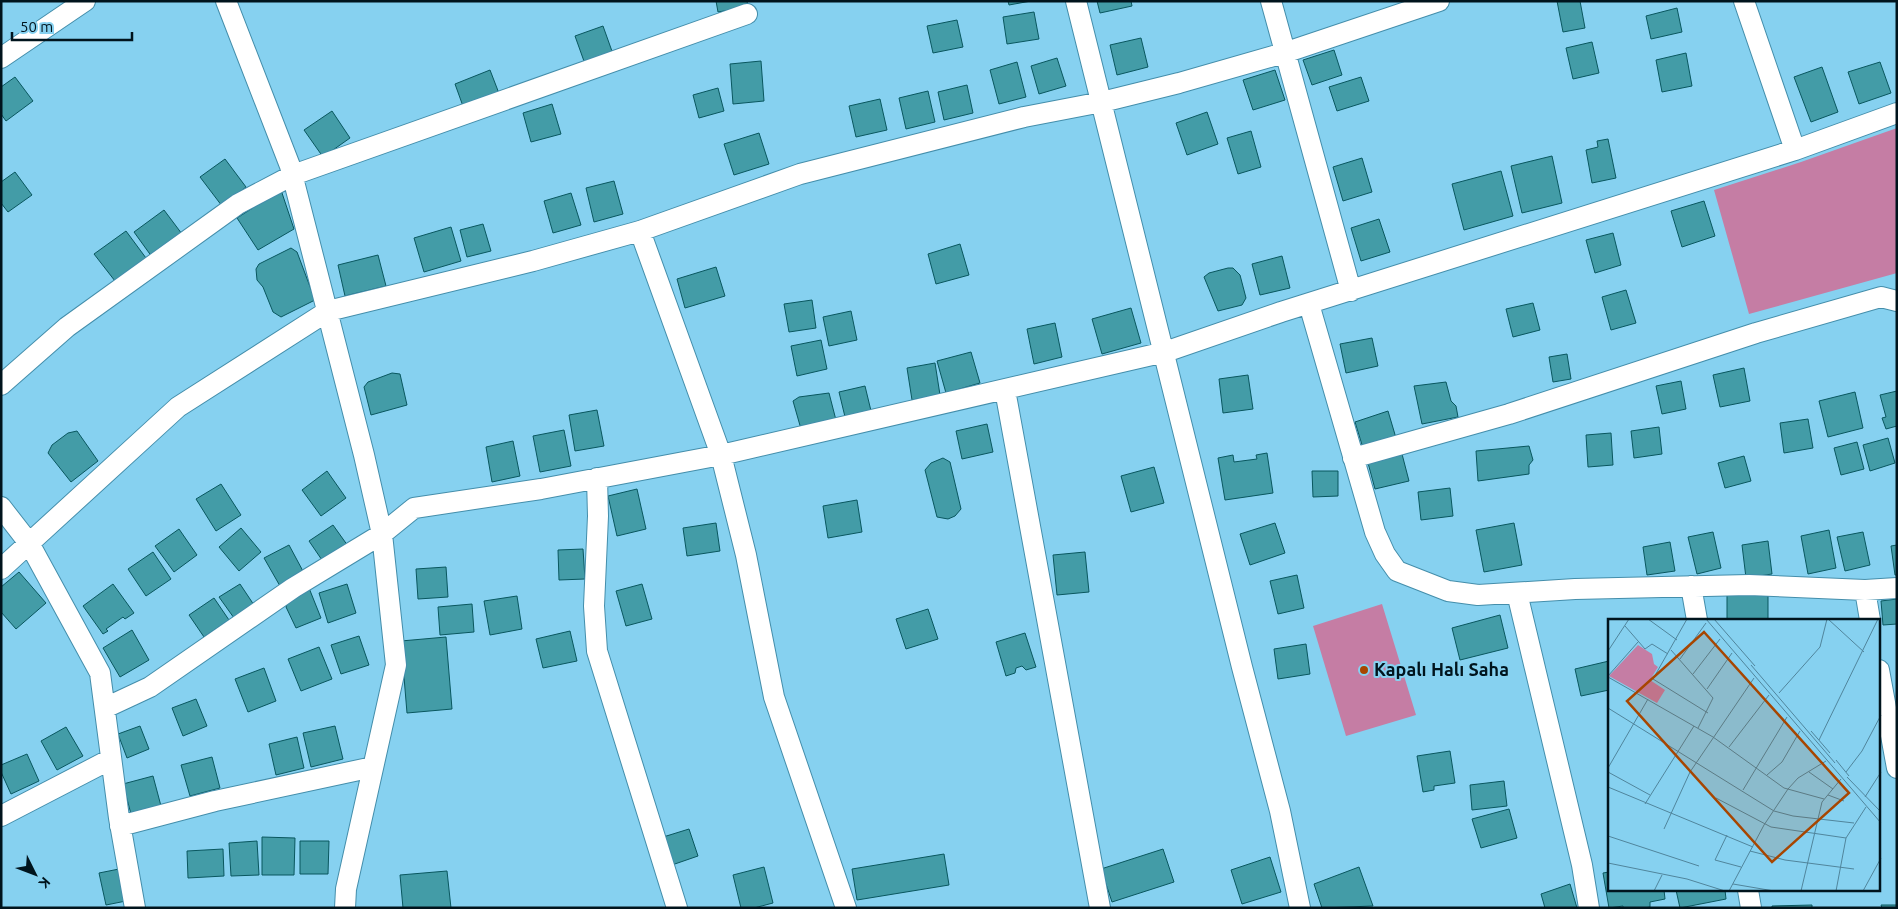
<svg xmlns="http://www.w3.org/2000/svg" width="1898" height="909" viewBox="0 0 1898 909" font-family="Ubuntu,sans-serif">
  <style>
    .green { fill: #c57da4 }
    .building { fill: #439ca7; stroke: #09575f }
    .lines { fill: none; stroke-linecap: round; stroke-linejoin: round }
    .minor-casing { stroke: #448eab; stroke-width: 22 }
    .minor { stroke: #fff; stroke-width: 20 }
    .poi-dot { fill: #a74601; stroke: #86d1f0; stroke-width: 2 }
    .labels { text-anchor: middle; stroke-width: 4; stroke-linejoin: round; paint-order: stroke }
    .poi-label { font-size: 18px; font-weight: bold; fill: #00141d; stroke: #86d1f0; text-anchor: start }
    .inset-road { fill: none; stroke: #50859c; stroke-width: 1 }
    .view { fill: #a74601; fill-opacity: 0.15; stroke: #a74601; stroke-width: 2.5 }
    .inset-edge { fill: none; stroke: #00141d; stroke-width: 2.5 }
  </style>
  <rect width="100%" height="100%" fill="#86d1f0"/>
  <path class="green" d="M1897,128V273L1749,314L1714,190L1801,162Z
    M1382,604L1416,715L1346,736L1313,626Z"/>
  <path class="building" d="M716,1H747L748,7L718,12Z
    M1008,1H1031L1009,5Z
    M1097,1H1131L1132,6L1100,13Z
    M1557,1H1580L1585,28L1563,32Z
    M1677,8L1682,32L1651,39L1646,16Z
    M1034,12L1039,39L1007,44L1003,17Z
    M957,20L963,47L933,53L927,26Z
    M603,26L613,54L585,64L575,36Z
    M1141,38L1148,67L1117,75L1110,45Z
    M1592,42L1599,73L1573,79L1566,48Z
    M1334,50L1342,75L1312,85L1303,60Z
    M1686,53L1692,86L1662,92L1656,60Z
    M1057,58L1066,86L1039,94L1031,66Z
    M761,61L764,101L733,104L730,64Z
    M1017,62L1026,97L999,104L990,70Z
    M1880,62L1891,93L1859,104L1848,72Z
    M1822,67L1838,112L1811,122L1794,77Z
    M490,70L500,96L464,109L455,84Z
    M1275,70L1285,100L1253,110L1243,80Z
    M15,77L33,101L6,121L1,114V87Z
    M1361,77L1369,101L1337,111L1329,87Z
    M967,85L973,113L944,120L938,92Z
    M718,88L724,111L699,118L693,95Z
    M928,91L935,122L906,129L899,98Z
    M880,99L887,130L856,137L849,106Z
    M552,104L561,134L531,142L523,113Z
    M332,111L350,138L323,157L304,130Z
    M1207,112L1218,144L1187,155L1176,123Z
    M1251,131L1261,167L1238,174L1227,138Z
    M759,133L769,164L734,175L724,144Z
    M1608,139L1616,178L1592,183L1586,150L1598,147L1597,141Z
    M1552,156L1562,203L1522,213L1511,166Z
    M1362,158L1372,192L1343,201L1333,167Z
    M225,159L246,187L222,206L200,177Z
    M1501,171L1513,216L1464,230L1452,184Z
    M15,172L32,195L8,212L1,203V182Z
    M614,181L623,214L594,222L586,188Z
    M281,190L294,229L258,250L237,218Z
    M571,193L581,225L553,233L544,201Z
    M1704,201L1715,236L1682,247L1671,211Z
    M164,210L182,234L152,257L134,232Z
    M1379,219L1390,252L1361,261L1351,228Z
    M483,224L491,251L467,257L460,230Z
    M451,227L461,261L424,272L414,238Z
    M126,231L146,258L115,281L94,254Z
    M1613,233L1621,265L1595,273L1586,240Z
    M960,244L969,275L936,284L928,254Z
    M291,248L297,252L315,300L281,317L273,312L263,287L257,280L256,269L259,264Z
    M378,255L386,286L345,296L338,265Z
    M1282,256L1290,288L1260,295L1252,264Z
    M716,267L725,296L685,308L677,279Z
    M1228,268H1233L1240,275L1246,298L1242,305L1218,311L1204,277L1209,273Z
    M1626,290L1636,323L1611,330L1602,297Z
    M812,300L816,328L789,332L784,304Z
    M1533,303L1540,330L1513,337L1506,309Z
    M1131,308L1141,343L1102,354L1092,319Z
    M851,311L857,340L829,346L823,317Z
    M1055,323L1062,357L1034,364L1027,329Z
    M1372,338L1378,366L1346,373L1340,344Z
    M821,340L827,369L797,376L791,346Z
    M971,352L980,383L946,393L937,361Z
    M1567,354L1571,379L1553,382L1549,357Z
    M935,363L940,395L912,400L907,368Z
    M1744,368L1750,401L1720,407L1713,375Z
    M392,373L400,374L407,405L371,415L364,387L368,382Z
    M1248,375L1253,409L1223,413L1219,379Z
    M1681,381L1686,409L1662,414L1656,386Z
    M1446,382L1451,401L1456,406L1458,417L1422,424L1414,386Z
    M865,386L872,415L846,421L839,392Z
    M1897,391V426L1886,429L1882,418L1886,417L1880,395Z
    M1855,392L1863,428L1828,437L1819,401Z
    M829,393L837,424L801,429L793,401L799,397Z
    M597,410L604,446L575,451L569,415Z
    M1388,411L1396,438L1363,448L1355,422Z
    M1808,419L1813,448L1784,453L1780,423Z
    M987,424L993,452L962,459L956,431Z
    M1659,427L1662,454L1634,458L1631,431Z
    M564,430L571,466L540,472L533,436Z
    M77,431L98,461L71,482L48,453L52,445L68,433Z
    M1611,433L1613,465L1588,467L1586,435Z
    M1888,438L1895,463L1870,471L1863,445Z
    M513,441L520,476L492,482L486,447Z
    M1857,442L1864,469L1841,475L1834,448Z
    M1529,446L1533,460L1529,465V474L1478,481L1476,451Z
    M1267,453L1273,493L1225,500L1218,458L1233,455L1234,462L1257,459L1256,455Z
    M1402,454L1409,481L1375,489L1368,463Z
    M1744,456L1751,481L1725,488L1718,463Z
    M943,458L950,462L961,509L955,516L948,519L937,517L925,470L931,463Z
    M1154,467L1164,503L1131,512L1121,476Z
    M327,471L346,498L321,516L302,490Z
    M1312,471H1338V496L1313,497Z
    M221,484L241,515L216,531L196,499Z
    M1450,488L1453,516L1421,520L1418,492Z
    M637,489L646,529L617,536L608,496Z
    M857,500L862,532L828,538L823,506Z
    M716,523L720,551L687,556L683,528Z
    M1275,523L1285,553L1250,565L1240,534Z
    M1514,523L1522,565L1484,572L1476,530Z
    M333,525L348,546L324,563L309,541Z
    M241,528L261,552L239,571L219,547Z
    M179,529L197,555L174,572L155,546Z
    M1829,530L1836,568L1808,574L1801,536Z
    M1713,532L1721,568L1697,574L1688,537Z
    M1863,532L1870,565L1845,571L1837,537Z
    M1768,541L1772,574L1746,578L1742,545Z
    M1670,542L1675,571L1647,575L1643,547Z
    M289,545L304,573L280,586L264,558Z
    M1897,545V575H1895L1891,546Z
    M583,549L585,579L559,580L558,550Z
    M153,552L171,579L146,596L128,569Z
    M1085,552L1089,592L1057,595L1053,555Z
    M446,567L448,597L418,599L416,569Z
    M19,572L46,603L16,629L1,612V587Z
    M1297,575L1304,608L1278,614L1270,581Z
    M113,584L134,613L125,619L123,617L106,629L108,631L103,634L83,606Z
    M240,584L254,605L234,618L219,597Z
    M347,584L356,613L328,623L319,593Z
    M642,584L652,619L626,626L616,591Z
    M309,588L321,618L296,628L286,607L288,602Z
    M1768,594V619L1727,620V595Z
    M517,596L522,629L490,635L484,601Z
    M214,598L229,620L204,637L189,615Z
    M1897,599V624L1883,625L1881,601Z
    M472,604L474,632L440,635L438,607Z
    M928,609L938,639L906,649L896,619Z
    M1500,615L1508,648L1460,660L1452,628Z
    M132,630L149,660L120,677L103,648Z
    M570,631L577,661L543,668L536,639Z
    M1025,633L1036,667L1026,670L1022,666L1016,668L1015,673L1006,676L996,642Z
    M359,636L369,665L341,674L331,645Z
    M446,637L452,709L407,713L401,641Z
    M1306,644L1310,674L1278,679L1274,649Z
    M319,647L332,679L301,691L288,659Z
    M1609,661V690L1581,696L1575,669Z
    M264,668L276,701L248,712L235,679Z
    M196,699L207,726L183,736L172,708Z
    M140,726L149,749L127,758L118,734Z
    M335,726L343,759L311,767L303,733Z
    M66,727L83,756L57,770L41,741Z
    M297,737L304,768L276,775L269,744Z
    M1450,751L1455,783L1434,786V790L1423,792L1417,756Z
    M27,754L39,781L11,794L1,772V765Z
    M212,757L220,788L190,796L181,765Z
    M153,776L161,806L131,814L123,784Z
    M1504,781L1507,806L1472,810L1470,785Z
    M1509,809L1517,838L1481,848L1472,819Z
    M689,829L698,856L669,866L660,838Z
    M262,837L295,838L294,875H262Z
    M257,841L259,875L231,876L229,843Z
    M300,841H329L328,874H300Z
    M223,849L224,876L188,878L187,851Z
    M1163,849L1174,882L1112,902L1101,869Z
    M944,854L949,885L857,900L852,869Z
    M1270,857L1281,892L1242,904L1231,870Z
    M764,867L773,903L754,908H741L733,875Z
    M1359,867L1373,906L1322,908L1314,884Z
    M119,869L126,901L106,905L99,873Z
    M447,871L451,908H403L400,875Z
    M1609,872V890H1664L1665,899L1650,902V907L1644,908H1623V906L1609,908L1603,873Z
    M1570,884L1577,908H1545L1541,894Z
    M1676,890H1725L1726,899L1680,908Z
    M1812,905V908H1772V906Z
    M1881,905H1897V908H1882Z"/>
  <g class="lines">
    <defs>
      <path id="minor" d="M226,1L290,166L364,455L382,534L396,665L346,889L345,908
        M1076,1L1242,667L1280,811L1300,908
        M1271,1L1351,291
        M1744,1L1795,150
        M1,58L85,1
        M640,231L721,455L746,555L774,697L846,908
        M1309,304L1375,532L1385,554L1397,571L1448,591L1478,595L1575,589L1749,585L1865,590L1897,588
        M1,385L67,327L238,204L293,175L747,14
        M1005,390L1100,908
        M1353,458L1509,414L1756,333L1881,297L1897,301
        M597,478L598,516L594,606L597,651L677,908
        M1,507L29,543L100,673L119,818L135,908
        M1,569L178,407L328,311L533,261L640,231L800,174L1024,117L1102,102L1179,83L1284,53L1439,1
        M1691,586L1697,620
        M1865,590L1870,620
        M1517,593L1582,865L1589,908
        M1879,670L1897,768
        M105,708L150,687L293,588L382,534L414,508L541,489L721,455L1165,352L1281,312L1795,150L1897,113
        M1,816L111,759
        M120,826L215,801L373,767
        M1748,890L1751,908"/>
    </defs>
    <use href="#minor" class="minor-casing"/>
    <use href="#minor" class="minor"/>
  </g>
  <circle class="poi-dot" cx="1364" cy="670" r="5"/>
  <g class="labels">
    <g class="poi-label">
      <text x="1374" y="676">Kapalı Halı Saha</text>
    </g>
  </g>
  <g transform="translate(1608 619)">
    <rect width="272" height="272" fill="#86d1f0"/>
    <path d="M30,26L44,35L46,45L50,48L42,61L57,71L49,84L1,57Z" fill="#c57da4"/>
    <path class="inset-road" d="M40,0L69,21M79,0L45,60L100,94M98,0L273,204M106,0L147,47M220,0L256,33M17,7L37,30L44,25L60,35M63,31L105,79L90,109M0,32L21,0M72,40L98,4M143,46L227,144M85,55L112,20M0,57L30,23M0,58L105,118L176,169L216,180M99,70L124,34M171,74L212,28L219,0M0,89L166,192L185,197L246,204M203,112L222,134M211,121L270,0M121,128L161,76M228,141L241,157M0,149L40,80M0,153L42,176M201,153L225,170M238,153L254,132L273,96M159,156L174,143L192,112M239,158L273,193M0,168L145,228M135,171L179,98M220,176L236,182M257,178L273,153M108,179L163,208L238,219M37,185L86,107M56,210L82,153L146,59M119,216L107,241L133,248M0,217L91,247M142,232L177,241L246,250M0,244L79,260L117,272M125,265L166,272M46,272L54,256M121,272L156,206L180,170L190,159L218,142M193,272L214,183L233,160M228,272L238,219L258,188M255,272L273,239"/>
    <path class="view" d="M96,13L241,174L164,243L19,82Z"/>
    <rect width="272" height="272" class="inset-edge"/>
  </g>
  <rect width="1898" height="909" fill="none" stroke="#00141d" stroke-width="5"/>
  <g transform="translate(35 874) rotate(132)" stroke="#86d1f0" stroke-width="4" paint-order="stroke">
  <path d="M0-4L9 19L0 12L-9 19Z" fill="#00141d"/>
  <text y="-8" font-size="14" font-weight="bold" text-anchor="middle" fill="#00141d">K</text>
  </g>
  <path d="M12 32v8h120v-8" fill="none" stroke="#00141d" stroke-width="2.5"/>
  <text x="20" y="32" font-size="15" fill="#00141d" stroke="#86d1f0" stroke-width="4" paint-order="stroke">50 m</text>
</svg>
